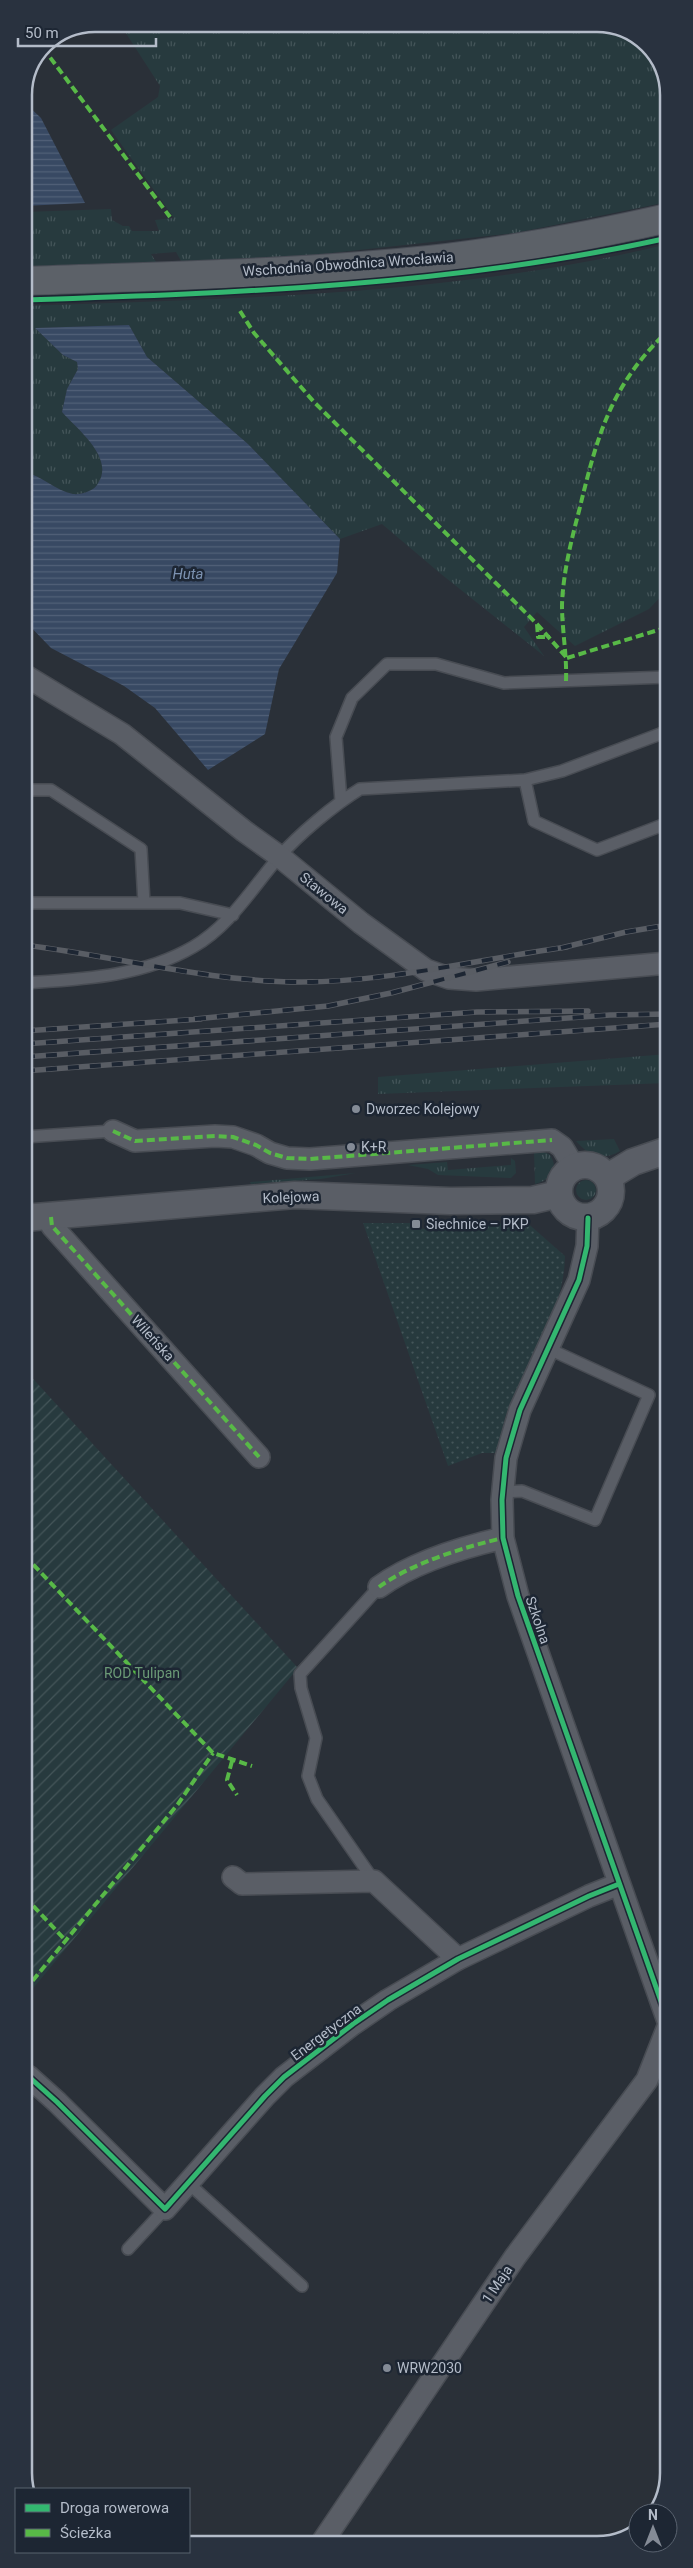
<svg xmlns="http://www.w3.org/2000/svg" width="693" height="2568" viewBox="0 0 693 2568" font-family="Roboto,sans-serif">
  <style>
    .grass { fill: url(#grass-tufts) }
    .park { fill: url(#park-dots) }
    .garden { fill: url(#garden-furrows) }
    .water { fill: url(#water-rules) }
    .lines { fill: none; stroke-linecap: round; stroke-linejoin: round }
    .service-casing { stroke: #484c53; stroke-width: 14 }
    .minor-casing { stroke: #484c53; stroke-width: 24 }
    .tertiary-casing { stroke: #484c53; stroke-width: 29 }
    .primary-casing { stroke: #484c55; stroke-width: 30 }
    .service { stroke: #5a5e66; stroke-width: 11 }
    .minor { stroke: #5a5e66; stroke-width: 21 }
    .tertiary { stroke: #5a5e66; stroke-width: 26 }
    .primary { stroke: #5c6168; stroke-width: 28 }
    .rail-casing { stroke: #595d64; stroke-width: 5.5 }
    .rail { stroke: #1d2633; stroke-width: 4; stroke-dasharray: 11; stroke-linecap: butt }
    .quiet { stroke: #58b947; stroke-width: 4; stroke-dasharray: 8 4; stroke-linecap: butt }
    .cycleway-casing { stroke: #1d2633; stroke-width: 8 }
    .cycleway { stroke: #33b770; stroke-width: 5 }
    .poi-dot { fill: #848b96; stroke: #1d2633; stroke-width: 2 }
    .labels { text-anchor: middle; stroke-width: 5; stroke-linejoin: round; paint-order: stroke }
    .street-label { font-size: 14px; fill: #b4bcc9; stroke: #1d2633 }
    .poi-label { font-size: 14px; fill: #b4bcc9; stroke: #1d2633; text-anchor: start }
    .park-label { font-size: 14px; fill: #6b9a76; stroke: #1d2633 }
    .water-label { font-size: 15px; font-style: italic; fill: #7c92b1; stroke: #1d2633 }
    .rim { fill: none; stroke: #b4bcc9; stroke-width: 2.5 }
  </style>
  <defs>
    <pattern id="grass-tufts" width="24" height="20" patternUnits="userSpaceOnUse" patternTransform="scale(1.25)"><rect width="24" height="20" fill="#273a3e"/><path d="M3 7l-1-3M5 7V3M7 7l1-3M15 17l-1-3M17 17v-4M19 17l1-3" fill="none" stroke="#445559"/></pattern>
    <pattern id="park-dots" width="8" height="8" patternUnits="userSpaceOnUse" patternTransform="scale(1.25)"><rect width="8" height="8" fill="#273a3e"/><path d="M2 2h.1M6 6h.1" fill="none" stroke="#445559" stroke-width="1.8" stroke-linecap="round"/></pattern>
    <pattern id="garden-furrows" width="10" height="10" patternUnits="userSpaceOnUse" patternTransform="scale(1.25)"><rect width="10" height="10" fill="#273a3e"/><path d="M-1 1l2-2M0 10L10 0M9 11l2-2" fill="none" stroke="#445559"/></pattern>
    <pattern id="water-rules" width="6" height="5" patternUnits="userSpaceOnUse" patternTransform="scale(1.25)"><rect width="6" height="5" fill="#384963"/><path d="M0 2.5h6" fill="none" stroke="#526178"/></pattern>
  </defs>
  <rect width="100%" height="100%" fill="#2a3038"/>
  <path class="grass" d="M120,24H607L645,42L668,81V202L515,233L304,256L181,261L176,252L151,254L160,268L24,272V212L111,209L112,220L123,226H129L132,231H159L155,220L174,218L111,130L158,97L160,86Z
    M668,244V589L649,609L575,646L537,612L524,627L544,656L441,574L382,524L340,539L248,444L147,357L129,325L35,328L63,355L77,362L78,369L67,389L62,412C79,431 116,459 97,485C93,491 81,495 73,494C56,491 41,475 24,472V306C240,298 457,296 668,244Z
    M175,288L177,291L24,296V294Z
    M668,1054V1083L378,1094V1077Z
    M614,1139L620,1151C602,1162 588,1155 576,1141Z
    M538,1150L549,1154C560,1167 551,1180 535,1184L534,1152Z
    M511,1158L515,1161L516,1173L511,1178L438,1175L428,1169L408,1165L447,1162L448,1170L511,1165Z
    M356,1173L321,1179L251,1184L250,1182Z
    M576 1190a10 10 0 1 1 20 0a10 10 0 1 1-20 0Z"/>
  <path class="park" d="M524,1220L565,1256C564,1316 525,1362 506,1415C502,1427 501,1441 498,1453H482L448,1466L363,1223H413V1228L443,1230L444,1224L483,1226Z"/>
  <path class="garden" d="M25,1370L298,1668L25,1998Z"/>
  <path class="water" d="M24,102L41,118L85,203L24,206Z
    M129,325L147,357L248,444L340,539L337,573L279,669L265,734L208,770L155,708L124,686L51,648L24,620V472C41,475 56,491 73,494C81,495 93,491 97,485C116,459 79,431 62,412L67,389L78,369L77,362L63,355L35,328Z"/>
  <g class="lines">
    <defs>
      <path id="service" d="M525,780L534,821L597,850L668,823
        M24,790H51L141,849L144,903
        M341,801L336,737L352,698L387,664H436L504,683L668,677
        M24,903H180L233,915
        M24,983C83,979 141,977 193,947C230,926 252,888 279,857C299,834 334,805 360,789L525,780L562,771L668,731
        M24,1137L113,1131
        M502,1492L522,1491L595,1520L649,1395L549,1349
        M374,1881L317,1799L308,1776L316,1738L301,1688L300,1674L379,1587
        M187,2182L302,2286
        M128,2249L165,2209"/>
      <path id="minor" d="M24,675L122,734L244,831L279,856L361,923L426,970L449,978L476,980L668,963
        M113,1131L135,1141L215,1136L233,1137L256,1145L270,1153L287,1158L310,1159L552,1140L562,1147L574,1167
        M51,1217L52,1226L259,1457
        M588,1218L587,1246L579,1280L520,1410L506,1458L502,1500L503,1538L518,1596L669,2024
        M379,1587C412,1563 464,1547 503,1538
        M233,1877L242,1884L374,1881L458,1959
        M25,2077L28,2076L57,2102L165,2209L265,2096L284,2077L353,2024L388,2000L458,1959L589,1896L619,1884
        M321,2544L515,2257L647,2080L669,2024"/>
      <path id="tertiary" d="M559 1191a26 26 0 1 1 52 0a26 26 0 1 1-52 0Z
        M608,1177L633,1162L668,1150
        M24,1218L295,1195L450,1201L533,1200L559,1194"/>
      <path id="primary" d="M24,281C159,276 294,274 429,260C509,251 589,236 668,218"/>
    </defs>
    <use href="#service" class="service-casing"/>
    <use href="#minor" class="minor-casing"/>
    <use href="#tertiary" class="tertiary-casing"/>
    <use href="#primary" class="primary-casing"/>
    <use href="#service" class="service"/>
    <use href="#minor" class="minor"/>
    <use href="#tertiary" class="tertiary"/>
    <use href="#primary" class="primary"/>
    <defs>
      <path id="rail" d="M24,945C116,956 208,982 301,982C390,982 479,959 567,947
        M561,948L626,932L668,925
        M195,1019L328,1006L391,993L508,962
        M24,1031L201,1019
        M24,1044L477,1012L588,1011
        M24,1057L610,1015L668,1014
        M24,1071L668,1024"/>
    </defs>
    <use href="#rail" class="rail-casing"/>
    <use href="#rail" class="rail"/>
    <path class="quiet" d="M43,48L170,217
      M240,311L254,333L314,402L537,624L567,658
      M537,624L538,637H550
      M567,658L668,627
      M566,681C567,655 562,630 562,605C563,574 571,541 579,511C597,437 610,385 668,331
      M113,1131L135,1141L215,1136L233,1137L256,1145L270,1153L287,1158L310,1159L552,1140
      M51,1217L52,1226L259,1457
      M25,1556L213,1753L252,1766
      M379,1587C412,1563 464,1547 503,1538
      M232,1761L227,1780L237,1795
      M25,1897L66,1941
      M25,1990L178,1804L213,1753"/>
    <defs>
      <path id="cycleway" d="M24,300C240,293 456,285 668,238
        M588,1218L587,1246L579,1280L520,1410L506,1458L502,1500L503,1538L518,1596L669,2024
        M25,2077L28,2076L57,2102L165,2209L265,2096L284,2077L353,2024L388,2000L458,1959L589,1896L619,1884"/>
    </defs>
    <use href="#cycleway" class="cycleway-casing"/>
    <use href="#cycleway" class="cycleway"/>
  </g>
  <g class="poi-dot">
    <circle cx="356" cy="1109" r="5"/>
    <circle cx="351" cy="1147" r="5"/>
    <rect x="411" y="1219" width="10" height="10" rx="2.5"/>
    <circle cx="387" cy="2368" r="5"/>
  </g>
  <g class="labels">
    <g class="street-label">
      <text transform="translate(348 264) rotate(-4)" y="5">Wschodnia Obwodnica Wrocławia</text>
      <text transform="translate(324 893) rotate(39)" y="5">Stawowa</text>
      <text transform="translate(291 1197) rotate(-2)" y="5">Kolejowa</text>
      <text transform="translate(153 1338) rotate(48)" y="5">Wileńska</text>
      <text transform="translate(538 1620) rotate(71)" y="5">Szkolna</text>
      <text transform="translate(326 2032) rotate(-37)" y="5">Energetyczna</text>
      <text transform="translate(497 2284) rotate(-56)" y="5">1 Maja</text>
    </g>
    <g class="poi-label">
      <text x="366" y="1114">Dworzec Kolejowy</text>
      <text x="361" y="1152">K+R</text>
      <text x="426" y="1229">Siechnice – PKP</text>
      <text x="397" y="2373">WRW2030</text>
    </g>
    <g class="park-label">
      <text x="142" y="1678">ROD Tulipan</text>
    </g>
    <g class="water-label">
      <text x="188" y="579">Huta</text>
    </g>
  </g>
  <path d="M0 0H693V2568H0ZM95 32H597A63 63 0 0 1 660 95V2473A63 63 0 0 1 597 2536H95A63 63 0 0 1 32 2473V95A63 63 0 0 1 95 32Z" fill="#29323f" fill-rule="evenodd"/>
  <path class="rim" d="M95 32H597A63 63 0 0 1 660 95V2473A63 63 0 0 1 597 2536H95A63 63 0 0 1 32 2473V95A63 63 0 0 1 95 32Z"/>
  <rect x="15" y="2488" width="175" height="65" fill="#1d2633" stroke="#59626f"/>
  <rect x="25" y="2504" width="25" height="8" fill="#33b770" stroke="#59626f"/>
  <text x="60" y="2513" font-size="15" fill="#b4bcc9">Droga rowerowa</text>
  <rect x="25" y="2529" width="25" height="8" fill="#58b947" stroke="#59626f"/>
  <text x="60" y="2538" font-size="15" fill="#b4bcc9">Ścieżka</text>
  <g transform="translate(653 2528)"><circle r="24" fill="#1d2633" stroke="#59626f"/>
  <path d="M0-4L9 19L0 12L-9 19Z" fill="#848b96"/>
  <text y="-8" font-size="14" font-weight="bold" text-anchor="middle" fill="#b4bcc9">N</text>
  </g>
  <path d="M18 38v8h138v-8" fill="none" stroke="#b4bcc9" stroke-width="2.5"/>
  <text x="25" y="38" font-size="15" fill="#b4bcc9" stroke="#1d2633" stroke-width="4" paint-order="stroke">50 m</text>
</svg>
